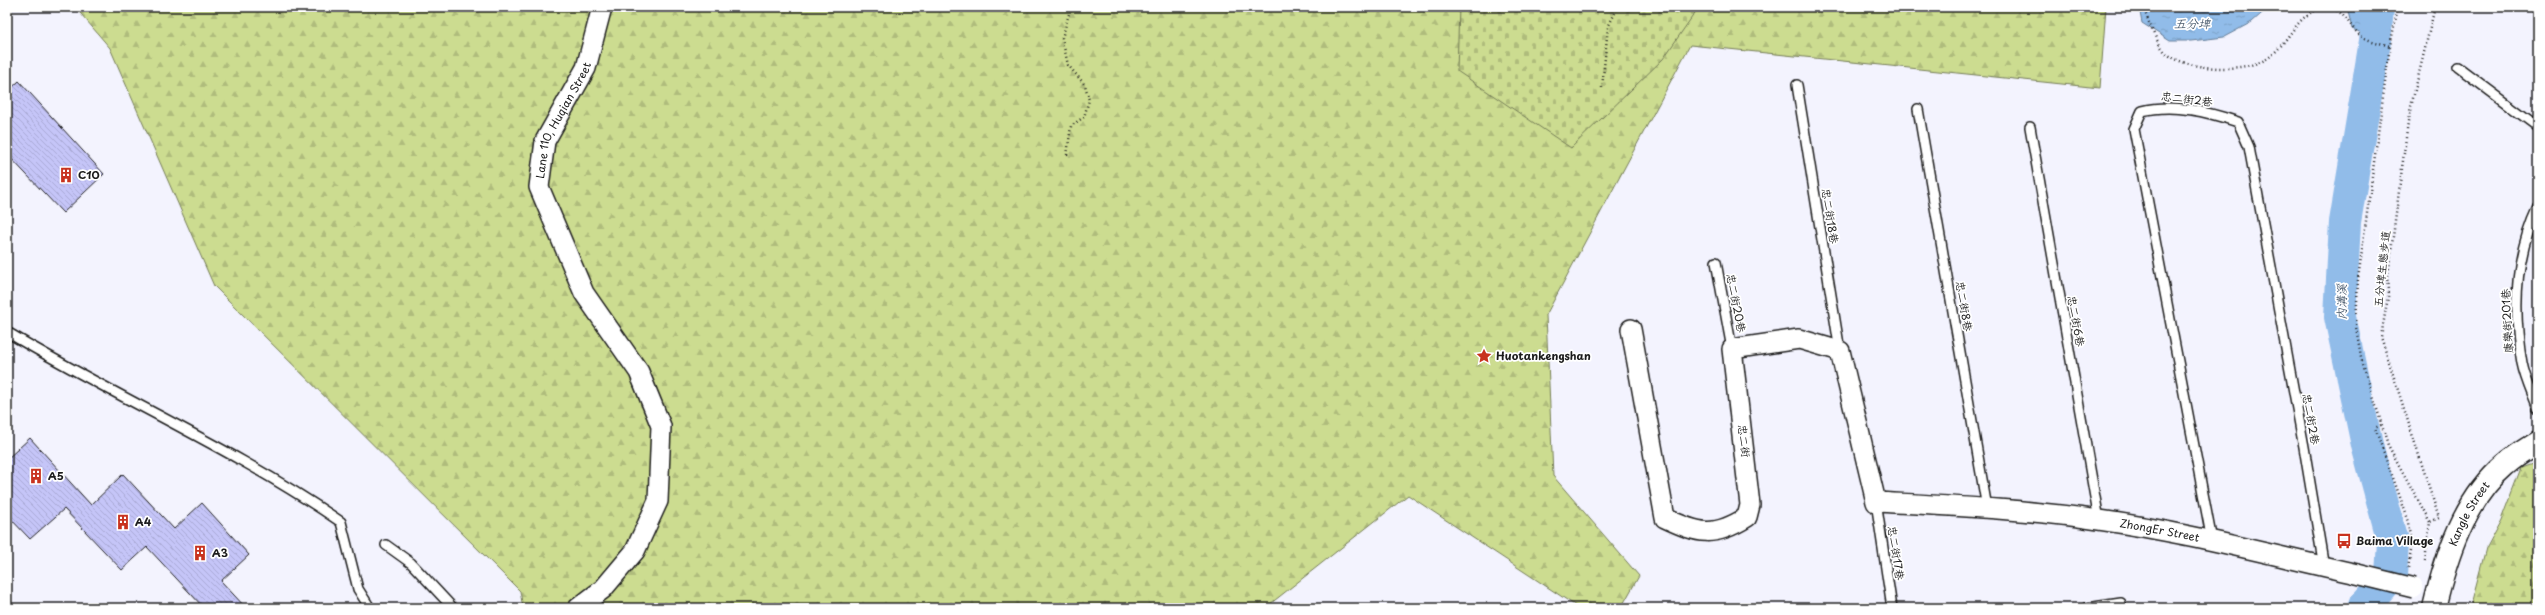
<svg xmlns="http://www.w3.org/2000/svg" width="2545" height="615" viewBox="0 0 2545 615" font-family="'Playpen Sans','LXGW WenKai TC',sans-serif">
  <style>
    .forest { fill: url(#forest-firs); stroke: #747c56 }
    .cemetery { fill: url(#cemetery-stones); stroke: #747c56 }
    .water { fill: url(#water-ripples); stroke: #627c97 }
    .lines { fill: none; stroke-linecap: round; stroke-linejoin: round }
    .river { stroke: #91bce9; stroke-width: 32 }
    .building { fill: url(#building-back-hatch); stroke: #1c1c1c }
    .service-casing { stroke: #1c1c1c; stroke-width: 12 }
    .minor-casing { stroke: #1c1c1c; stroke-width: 22 }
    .tertiary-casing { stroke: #1c1c1c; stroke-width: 25 }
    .path { stroke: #1c1c1c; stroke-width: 2.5; stroke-dasharray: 1 3; stroke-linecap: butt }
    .service { stroke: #fff; stroke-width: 9 }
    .minor { stroke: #fff; stroke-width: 19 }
    .tertiary { stroke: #fff; stroke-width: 22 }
    .minor-bridge-casing { stroke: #1c1c1c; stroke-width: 22; stroke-linecap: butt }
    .minor-bridge { stroke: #fff; stroke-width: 19 }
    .labels { text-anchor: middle; stroke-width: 3.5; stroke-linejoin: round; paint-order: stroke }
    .street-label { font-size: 11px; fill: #1c1c1c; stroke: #fff }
    .poi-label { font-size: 11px; font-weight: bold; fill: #1c1c1c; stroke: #fff; text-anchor: start }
    .water-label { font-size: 12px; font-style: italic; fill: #4b5c6e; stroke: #fff }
  </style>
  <defs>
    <pattern id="forest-firs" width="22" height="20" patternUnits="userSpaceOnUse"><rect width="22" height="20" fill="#ccdc90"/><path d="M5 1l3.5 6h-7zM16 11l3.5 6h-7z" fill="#afbc7c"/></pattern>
    <pattern id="cemetery-stones" width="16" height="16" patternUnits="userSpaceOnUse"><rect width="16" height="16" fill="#ccdc90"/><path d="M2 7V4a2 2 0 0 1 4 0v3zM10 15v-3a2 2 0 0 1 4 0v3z" fill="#afbc7c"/></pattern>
    <pattern id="water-ripples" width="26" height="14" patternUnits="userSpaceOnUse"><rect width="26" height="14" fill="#91bce9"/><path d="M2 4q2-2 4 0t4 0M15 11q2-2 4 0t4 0" fill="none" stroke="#7ca1c7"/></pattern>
    <pattern id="building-back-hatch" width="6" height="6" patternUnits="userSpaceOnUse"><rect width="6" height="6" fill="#c5c5f8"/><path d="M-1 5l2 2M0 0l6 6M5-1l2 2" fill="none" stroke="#a9a9d4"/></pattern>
  </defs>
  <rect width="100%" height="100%" fill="#f3f3fe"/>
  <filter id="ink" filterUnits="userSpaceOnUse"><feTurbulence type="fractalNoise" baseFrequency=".025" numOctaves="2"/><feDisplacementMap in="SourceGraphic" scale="8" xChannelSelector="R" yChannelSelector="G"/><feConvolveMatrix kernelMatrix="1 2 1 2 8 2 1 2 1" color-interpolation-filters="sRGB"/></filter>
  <g filter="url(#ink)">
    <path class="forest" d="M75,7H2106L2100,88L1690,45L1546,315L1553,476L1639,576L1621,608H1579L1408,495L1265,608H523L520,591L214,286L110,48Z
      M2538,462V608H2470L2486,548L2501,520L2521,468Z"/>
    <path class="cemetery" d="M1459,7H1699L1663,59L1571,148L1457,71Z"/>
    <path class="water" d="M2139,7H2269L2252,22L2224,37L2191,41H2170L2142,23Z
      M2347,7H2378L2370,36L2352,29Z"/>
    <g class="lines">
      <path class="river" d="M2363,608L2391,576L2393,541L2367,445L2340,317L2345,222L2375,41L2378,7"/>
    </g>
    <path class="building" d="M19,81L104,174L63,213L7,154V92Z
      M30,438L91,505L123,474L174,529L202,503L249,555L221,581L246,608H204L147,547L122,570L64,509L30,539L7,515V459Z"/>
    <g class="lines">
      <defs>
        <path id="service" d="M2458,67L2538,127
          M1797,85L1840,351
          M1918,109L1987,508
          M2030,127L2099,520
          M2538,207C2515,255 2513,311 2522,363C2525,379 2533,395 2538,409
          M1716,262L1732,349
          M7,332C117,398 235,449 341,522L358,589L370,608
          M1876,502L1892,608
          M2212,541L2134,129L2142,111C2174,103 2208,112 2238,122L2249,147L2304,447L2324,567
          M386,545L411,563L453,608
          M2087,608L2121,603"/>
        <g id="minor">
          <path id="s1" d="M1631,329L1665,518C1699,534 1714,538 1747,517L1750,505L1732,349L1799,339L1840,351L1876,502C1950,506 2025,509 2099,520C2186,532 2271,555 2357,574"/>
          <path id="s2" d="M578,608L603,589L635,551L658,501L661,426L639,372L584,293L539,187L545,141L586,68L602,7"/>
        </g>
        <g id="tertiary">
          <path id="s3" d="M2434,608C2446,557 2464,500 2505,465C2515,456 2527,449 2538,442"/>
        </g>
      </defs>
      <use href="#service" class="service-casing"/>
      <use href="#minor" class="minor-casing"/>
      <use href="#tertiary" class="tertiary-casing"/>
      <path class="path" d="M2143,7C2149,22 2155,41 2166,53C2186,71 2246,73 2268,58C2289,44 2298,9 2327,8C2344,8 2349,27 2361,36C2368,41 2381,43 2390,46
        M2398,7L2390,46L2358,279L2356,327L2361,357L2388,445L2430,522
        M1602,88L1608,27L1618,7
        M1067,155L1071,126L1084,117L1089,100L1085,85L1068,65L1062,38L1071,7
        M2381,425L2375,428L2409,522L2412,545L2408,568
        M2425,561L2430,522L2439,518L2381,337L2389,291L2388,275L2409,115L2435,7
        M2398,608L2399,602"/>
      <use href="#service" class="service"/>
      <use href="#minor" class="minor"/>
      <use href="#tertiary" class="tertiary"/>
      <defs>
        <path id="minor-bridge" d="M2357,574L2414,588"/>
      </defs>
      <use href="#minor-bridge" class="minor-bridge-casing"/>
      <use href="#minor-bridge" class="minor-bridge"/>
    </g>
  </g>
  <defs>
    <symbol id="building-bare" viewBox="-9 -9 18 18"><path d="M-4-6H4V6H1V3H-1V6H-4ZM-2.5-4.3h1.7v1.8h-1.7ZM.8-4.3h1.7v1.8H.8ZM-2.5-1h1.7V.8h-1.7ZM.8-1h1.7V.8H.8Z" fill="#c8321e" stroke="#fff" stroke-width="2.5" paint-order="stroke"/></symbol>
    <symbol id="sight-bare" viewBox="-9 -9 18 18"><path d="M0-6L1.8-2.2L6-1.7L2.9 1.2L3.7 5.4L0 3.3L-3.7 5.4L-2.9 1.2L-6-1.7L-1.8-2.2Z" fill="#c8321e" stroke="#fff" stroke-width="2.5" paint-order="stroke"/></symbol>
    <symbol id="bus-bare" viewBox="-9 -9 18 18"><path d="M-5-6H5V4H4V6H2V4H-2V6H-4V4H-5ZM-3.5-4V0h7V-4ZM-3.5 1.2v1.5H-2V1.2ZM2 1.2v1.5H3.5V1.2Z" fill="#c8321e" stroke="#fff" stroke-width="2.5" paint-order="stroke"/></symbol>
  </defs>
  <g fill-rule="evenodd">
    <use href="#building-bare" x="55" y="164" width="22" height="22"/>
    <use href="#sight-bare" x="1473" y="345" width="22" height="22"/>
    <use href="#building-bare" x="25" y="465" width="22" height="22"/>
    <use href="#building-bare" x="112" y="511" width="22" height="22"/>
    <use href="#bus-bare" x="2333" y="530" width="22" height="22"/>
    <use href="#building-bare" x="189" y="542" width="22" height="22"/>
  </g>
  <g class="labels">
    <g class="street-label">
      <text transform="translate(2187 99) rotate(7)" y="4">忠二街2巷</text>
      <text dy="4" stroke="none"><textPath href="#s2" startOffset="553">Lane 110, Huqian Street</textPath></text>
      <text transform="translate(1830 216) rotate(81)" y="4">忠二街18巷</text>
      <text transform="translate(2382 269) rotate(-84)" y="4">五分埤生態步道</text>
      <text transform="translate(1736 303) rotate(79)" y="4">忠二街20巷</text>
      <text transform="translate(1964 306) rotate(80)" y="4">忠二街8巷</text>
      <text transform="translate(2076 321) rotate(80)" y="4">忠二街6巷</text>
      <text transform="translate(2507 321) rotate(-93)" y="4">康樂街201巷</text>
      <text transform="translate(2311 419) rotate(80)" y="4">忠二街2巷</text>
      <text transform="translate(1744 441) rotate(83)" y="4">忠二街</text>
      <text dy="4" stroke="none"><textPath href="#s3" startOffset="101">Kangle Street</textPath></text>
      <text dy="4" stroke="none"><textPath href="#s1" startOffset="1000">ZhongEr Street</textPath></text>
      <text transform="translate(1896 553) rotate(81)" y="4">忠二街17巷</text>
    </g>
    <g class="poi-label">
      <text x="78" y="179">C10</text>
      <text x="1496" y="360">Huotankengshan</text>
      <text x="48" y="480">A5</text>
      <text x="135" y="526">A4</text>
      <text x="2356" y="545">Baima Village</text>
      <text x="212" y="557">A3</text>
    </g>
    <g class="water-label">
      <text x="2192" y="28">五分埤</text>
      <text transform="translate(2342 302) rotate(-90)" y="4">內溝溪</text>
    </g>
  </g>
  <rect width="2545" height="615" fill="none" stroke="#fff" stroke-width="24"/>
  <rect x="12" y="12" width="2521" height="591" fill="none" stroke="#1c1c1c" stroke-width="1.5" filter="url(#ink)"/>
</svg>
